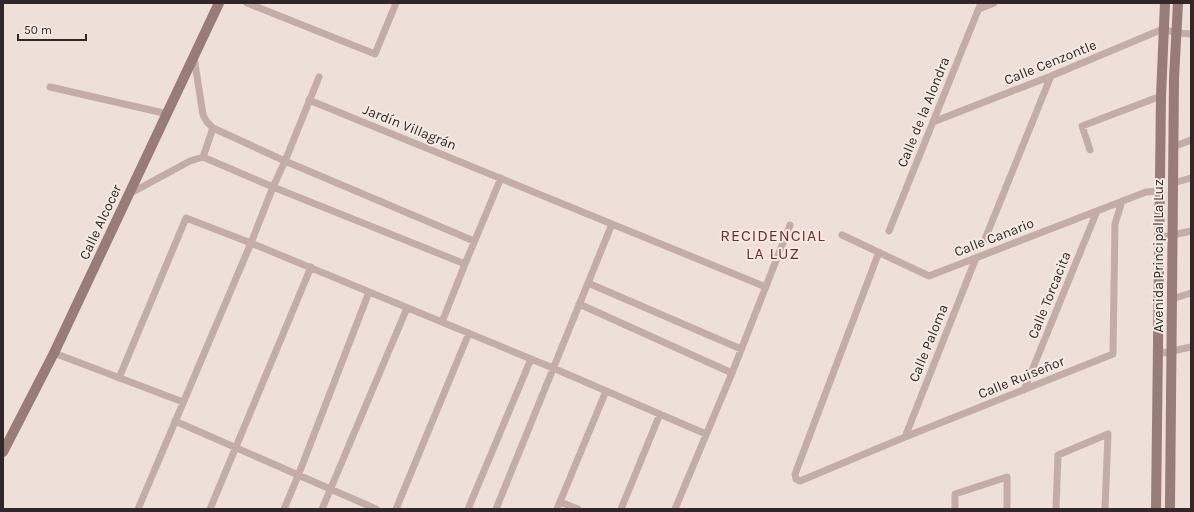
<svg xmlns="http://www.w3.org/2000/svg" width="1194" height="512" viewBox="0 0 1194 512" font-family="Karla,sans-serif">
  <style>
    .lines { fill: none; stroke-linecap: round; stroke-linejoin: round }
    .street { stroke: #c4ada6; stroke-width: 7 }
    .secondary { stroke: #977c78; stroke-width: 10 }
    .labels { text-anchor: middle; stroke-width: 4; stroke-linejoin: round; paint-order: stroke }
    .street-label { font-size: 14px; fill: #312726; stroke: #f6eae4 }
    .quarter-label { font-size: 16px; letter-spacing: 1px; fill: #772929; stroke: #f6eae4 }
  </style>
  <rect width="100%" height="100%" fill="#eedfd9"/>
  <g class="lines">
    <path class="street" d="M247,3L375,54L396,3
      M979,9L994,3
      M194,57L203,115L207,122L213,128L285,161L474,241
      M50,87L168,114
      M309,100L766,287
      M933,122L1051,76L1163,29L1176,33L1191,34
      M1173,147L1191,140
      M1090,150L1082,126L1161,96
      M203,157L213,128
      M1173,183L1191,178
      M129,194L190,161L203,157L273,187L465,264
      M889,231L981,3
      M842,235L929,276L1146,192L1160,191
      M1159,238L1191,231
      M985,239L1051,76
      M879,252L795,474L796,479L800,481L905,437L1113,354L1115,224L1122,201
      M588,283L741,349
      M1172,299L1191,293
      M579,304L732,373
      M442,322L465,264L501,178
      M54,353L183,402
      M1158,354L1191,347
      M119,378L186,218L251,243L531,359L553,368L706,434
      M1024,390L1097,211
      M175,421L376,509
      M905,437L976,258
      M560,502L578,509
      M138,509L251,243L273,187L285,161L319,77
      M210,509L311,267
      M284,509L298,476L369,292
      M322,509L407,308
      M396,509L469,333
      M468,509L531,359
      M496,509L612,224
      M557,509L606,391
      M621,509L660,414
      M675,509L732,373L790,225
      M955,509V494L1007,477V509
      M1056,509L1058,455L1108,434L1105,509"/>
    <path class="secondary" d="M3,452L54,353L219,3
      M1156,509L1161,96L1165,3
      M1170,509L1174,78L1178,3"/>
  </g>
  <g class="labels">
    <g class="street-label">
      <text transform="translate(1050 62) rotate(-22)" y="5">Calle Cenzontle</text>
      <text transform="translate(923 112) rotate(-68)" y="5">Calle de la Alondra</text>
      <text transform="translate(410 127) rotate(22)" y="5">Jardín Villagrán</text>
      <text transform="translate(100 222) rotate(-65)" y="5">Calle Alcocer</text>
      <text transform="translate(994 237) rotate(-21)" y="5">Calle Canario</text>
      <text transform="translate(1158 256) rotate(-90)" y="5">Avenida Principal La Luz</text>
      <text transform="translate(1049 295) rotate(-68)" y="5">Calle Torcacita</text>
      <text transform="translate(928 343) rotate(-68)" y="5">Calle Paloma</text>
      <text transform="translate(1021 377) rotate(-22)" y="5">Calle Ruiseñor</text>
    </g>
    <g class="quarter-label">
      <text x="773" y="241">RECIDENCIAL<tspan x="773" dy="18">LA LUZ</tspan></text>
    </g>
  </g>
  <rect width="1194" height="512" fill="none" stroke="#312726" stroke-width="8"/>
  <path d="M18 34v6h68v-6" fill="none" stroke="#312726" stroke-width="2"/>
  <text x="24" y="34" font-size="12" fill="#312726" stroke="#f6eae4" stroke-width="3" paint-order="stroke">50 m</text>
</svg>
